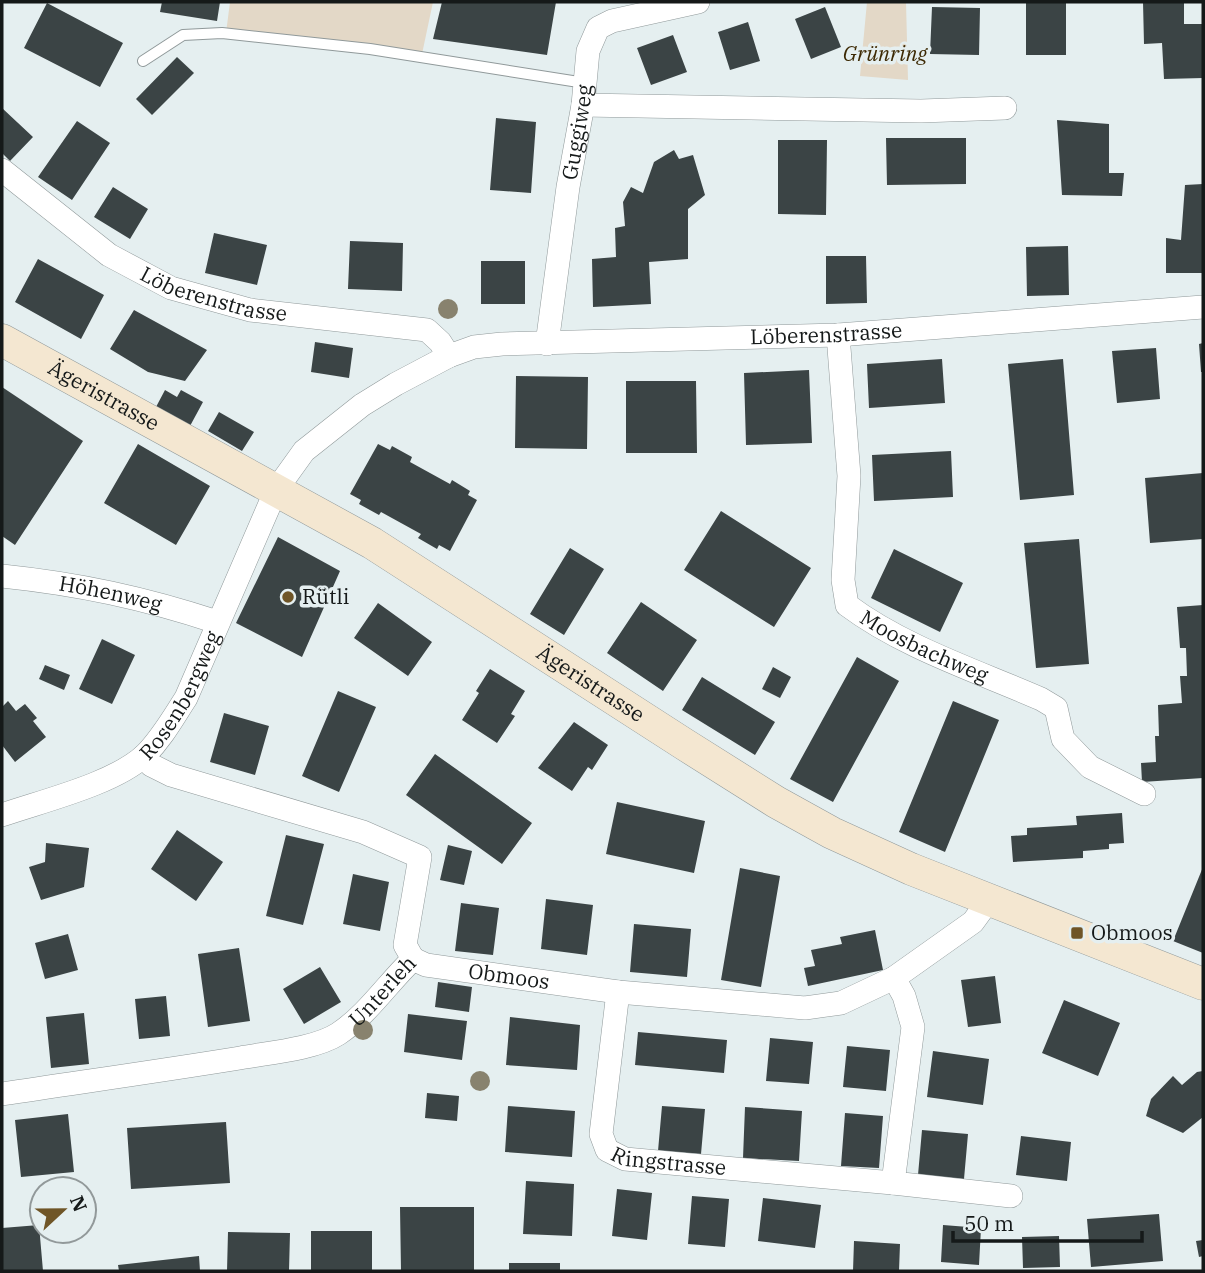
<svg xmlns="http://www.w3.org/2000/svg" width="1205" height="1273" viewBox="0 0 1205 1273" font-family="'IBM Plex Serif',serif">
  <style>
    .green { fill: #e3d8c7 }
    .building { fill: #3b4445 }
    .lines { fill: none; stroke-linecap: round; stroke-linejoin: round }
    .service-casing { stroke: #90999a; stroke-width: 12 }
    .minor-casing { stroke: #90999a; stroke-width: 24 }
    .secondary-casing { stroke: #90999a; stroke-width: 33 }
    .service { stroke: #fff; stroke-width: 10 }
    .minor { stroke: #fff; stroke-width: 23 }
    .secondary { stroke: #f4e7d1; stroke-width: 32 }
    .tree { fill: #88826e }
    .poi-dot { fill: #6f5527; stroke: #e5eff0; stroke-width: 2.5 }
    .labels { text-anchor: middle; stroke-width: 7; stroke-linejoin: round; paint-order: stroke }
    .park-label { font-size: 21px; font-style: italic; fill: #3c2904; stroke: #e5eff0 }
    .street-label { font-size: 21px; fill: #151919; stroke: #e5eff0 }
    .poi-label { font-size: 21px; fill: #151919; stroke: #e5eff0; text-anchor: start }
  </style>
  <rect width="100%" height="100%" fill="#e5eff0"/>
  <path class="green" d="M230,2H433L422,54L226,33Z
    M867,2H906L908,80L860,76Z"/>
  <path class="building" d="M162,2H220L217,21L160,12Z
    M442,2H556L547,55L433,39Z
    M1026,2H1066V55H1026Z
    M1143,2H1184V24H1203V78L1164,79L1162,43L1144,44Z
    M47,3L123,43L100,87L24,48Z
    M825,7L841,47L811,59L795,19Z
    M932,7L980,8L979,55L930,54Z
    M748,22L760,61L730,70L718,32Z
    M673,35L687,72L651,85L637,48Z
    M177,57L194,73L152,115L136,99Z
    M2,108L33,137L10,161L2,153Z
    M496,118L536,122L531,193L490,190Z
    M1057,120L1109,124V173H1124L1122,196L1062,195Z
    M77,121L110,143L72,200L38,177Z
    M886,138H966V184L887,185Z
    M778,140H827L826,215L778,214Z
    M674,150L679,159L693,155L705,195L688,209V259L649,262L651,304L593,307L592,259L616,257L615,228L625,226L623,202L631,187L643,193L654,162Z
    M1203,184V273H1166V238L1181,240L1185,185Z
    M113,187L148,209L130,239L94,217Z
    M214,233L267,245L257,285L205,273Z
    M350,241L403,243L402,291L348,289Z
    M1068,246L1069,295L1027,296L1026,247Z
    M826,256H866L867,303L826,304Z
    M38,259L104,295L81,339L15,302Z
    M481,261H525V304H481Z
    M134,310L207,350L185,381L148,372L110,349Z
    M315,342L353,348L349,378L311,372Z
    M1203,343V372H1201L1199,344Z
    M1156,348L1160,399L1117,403L1112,351Z
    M942,359L945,403L869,408L867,364Z
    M1063,359L1074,495L1020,500L1008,364Z
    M809,370L812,443L746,445L744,373Z
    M516,376L588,377L587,449L515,448Z
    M626,381H696L697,453H626Z
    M2,387L83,441L15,545L2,536Z
    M165,390L177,397L181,390L203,402L190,426L156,407Z
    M219,412L254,432L242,451L208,431Z
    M138,444L210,486L176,545L104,503Z
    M378,444L390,450L392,446L412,457L410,462L450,484L452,480L470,491L468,495L477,500L450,551L439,545L437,549L418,538L421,534L381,512L379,515L359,504L361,500L350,494Z
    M951,451L953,497L874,501L872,455Z
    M1203,473V539L1150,543L1145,478Z
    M721,511L811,568L774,627L684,570Z
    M278,537L340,571L302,657L236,623Z
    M1079,539L1089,664L1036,668L1024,543Z
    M570,548L604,569L564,635L530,614Z
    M894,549L963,583L940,632L871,598Z
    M641,602L697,640L663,691L607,653Z
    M378,603L432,642L408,676L354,638Z
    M1203,605V778L1142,782L1141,763L1156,762L1155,736H1159L1158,705L1182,703L1180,676H1187L1186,648H1180L1177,607Z
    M102,639L135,655L112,704L79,689Z
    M857,657L899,681L833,802L790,779Z
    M45,665L70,675L64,690L39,679Z
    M773,667L791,677L780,698L762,689Z
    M490,669L525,691L511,714L515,716L497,743L462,720L479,693L476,691Z
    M702,677L775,722L755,755L682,710Z
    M338,691L376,707L339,792L302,776Z
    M8,701L16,711L25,704L37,718L33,721L46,737L15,762L2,745V707Z
    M953,701L999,720L945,852L899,832Z
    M224,713L269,726L255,775L210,762Z
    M574,722L608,745L592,770L588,767L572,791L538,768Z
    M435,754L532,823L502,864L406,795Z
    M617,802L705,821L694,873L606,854Z
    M1122,813L1124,843L1109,844V849L1083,851V858L1013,862L1011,836L1027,835V828L1077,825L1076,816Z
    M177,830L223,862L196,901L151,869Z
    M286,835L324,844L303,925L266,916Z
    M46,843L89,848L84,887L41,900L29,867L45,862Z
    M448,845L472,851L464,885L440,880Z
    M1203,867V953L1173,941Z
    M740,868L780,876L761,987L721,980Z
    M353,874L389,882L380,931L343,924Z
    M546,899L593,905L587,955L541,949Z
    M461,903L499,908L493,955L455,951Z
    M634,924L691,929L687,977L630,972Z
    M875,930L883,970L808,986L804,968L815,966L811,950L842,944L840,937Z
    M68,934L78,970L45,979L35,943Z
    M239,948L250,1021L208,1027L198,954Z
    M320,967L341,1002L304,1024L283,989Z
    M995,976L1001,1023L968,1027L961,980Z
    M438,982L472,987L469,1012L435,1007Z
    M166,996L170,1036L139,1039L135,999Z
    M1064,1000L1120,1023L1098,1076L1042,1053Z
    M84,1013L89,1064L51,1068L46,1017Z
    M408,1014L467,1021L462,1060L404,1052Z
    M510,1017L580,1025L577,1070L506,1065Z
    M638,1032L727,1040L724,1073L635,1065Z
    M770,1038L813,1042L809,1084L766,1081Z
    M847,1046L890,1050L886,1091L843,1087Z
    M933,1051L989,1059L983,1105L927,1097Z
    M1203,1071V1117L1183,1133L1146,1116L1151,1099L1173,1076L1182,1085L1197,1072Z
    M427,1093L459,1096L457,1121L425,1118Z
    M508,1106L575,1111L572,1157L505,1152Z
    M662,1106L705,1109L701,1154L658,1151Z
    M745,1107L802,1111L799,1161L743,1158Z
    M845,1113L883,1116L879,1168L841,1166Z
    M68,1114L74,1172L21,1177L15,1120Z
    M226,1122L230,1183L131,1189L127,1128Z
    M922,1130L968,1134L964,1179L918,1175Z
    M1021,1136L1071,1142L1067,1181L1016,1175Z
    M526,1181L574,1184L572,1236L523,1234Z
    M617,1189L652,1193L647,1240L612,1236Z
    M692,1196L729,1199L725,1247L688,1244Z
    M763,1198L821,1205L815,1248L758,1241Z
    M400,1207H474V1271H401Z
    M1159,1214L1163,1261L1091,1267L1087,1219Z
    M39,1225L43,1271H2V1228Z
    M943,1225L981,1228L979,1265L941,1262Z
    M311,1231H372V1271H311Z
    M228,1232L290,1233L289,1271H227Z
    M1059,1236L1060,1267L1023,1268L1022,1237Z
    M1203,1240V1256L1199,1257L1196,1241Z
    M854,1241L900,1244L899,1271H853Z
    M199,1256L200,1271H119L118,1265Z
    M509,1263H560V1271H509Z"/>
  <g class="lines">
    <defs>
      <path id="service" d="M143,61L183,35L222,33L370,49L585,83"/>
      <g id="minor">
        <path d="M583,105L921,111L1005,108"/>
        <path id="s1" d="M2,170L109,255L171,288L250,310L427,330L440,342L449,356"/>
        <path id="s2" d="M838,335L849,476L843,580L847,605C903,647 977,671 1041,699L1056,708L1063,739L1090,767L1144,794"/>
        <path id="s3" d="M547,344L568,187L583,105L588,51L598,28L612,21L698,2"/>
        <path id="s4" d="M2,576C79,584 144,598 217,622"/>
        <path id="s5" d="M2,815C42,801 114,784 145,755C162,738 173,718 186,698L276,490L304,451L362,405L396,384L449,356L474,347L502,344L838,335L1203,307"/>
        <path id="s6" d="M413,959L426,965L618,992L805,1008L841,1003L894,978L973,922L989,900"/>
        <path d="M894,978L904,996L913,1027L893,1183L1011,1196"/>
        <path id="s7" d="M618,992L601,1134L607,1150L625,1159L893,1183"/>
        <path id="s8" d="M2,1094C81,1082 160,1071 240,1058C267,1053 315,1049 338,1034C368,1014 387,984 413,959L405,945L420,857L363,832L171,775L151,765L144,756"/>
      </g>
      <g id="secondary">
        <path id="s9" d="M2,340L372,543L684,744L776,802L832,833L911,869L1203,984"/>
      </g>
    </defs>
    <use href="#service" class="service-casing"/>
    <use href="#minor" class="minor-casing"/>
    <use href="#secondary" class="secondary-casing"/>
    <use href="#service" class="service"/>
    <use href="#minor" class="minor"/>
    <use href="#secondary" class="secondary"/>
  </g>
  <g class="tree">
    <circle cx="448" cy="309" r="10"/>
    <circle cx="363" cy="1030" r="10"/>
    <circle cx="480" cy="1081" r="10"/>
  </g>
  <g class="poi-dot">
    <circle cx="288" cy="597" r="7"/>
    <rect x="1070" y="926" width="14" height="14" rx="3.5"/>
  </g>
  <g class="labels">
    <g class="park-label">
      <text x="885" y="61">Grünring</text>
    </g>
    <g class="street-label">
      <text dy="7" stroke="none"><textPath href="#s3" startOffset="214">Guggiweg</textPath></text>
      <text dy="7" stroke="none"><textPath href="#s1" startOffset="250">Löberenstrasse</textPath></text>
      <text dy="7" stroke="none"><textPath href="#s5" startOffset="1054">Löberenstrasse</textPath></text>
      <text dy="7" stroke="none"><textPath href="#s9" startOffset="116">Ägeristrasse</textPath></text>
      <text dy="7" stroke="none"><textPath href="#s4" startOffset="110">Höhenweg</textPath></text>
      <text dy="7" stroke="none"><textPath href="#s2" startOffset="359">Moosbachweg</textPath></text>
      <text dy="7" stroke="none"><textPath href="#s9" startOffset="682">Ägeristrasse</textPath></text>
      <text dy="7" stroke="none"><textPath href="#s5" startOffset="226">Rosenbergweg</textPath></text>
      <text dy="7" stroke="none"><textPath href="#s6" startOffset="98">Obmoos</textPath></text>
      <text dy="7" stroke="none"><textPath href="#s8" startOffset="404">Unterleh</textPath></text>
      <text dy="7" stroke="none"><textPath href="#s7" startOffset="224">Ringstrasse</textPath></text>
    </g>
    <g class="poi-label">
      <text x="302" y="604">Rütli</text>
      <text x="1091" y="940">Obmoos</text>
    </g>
  </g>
  <rect width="1205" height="1273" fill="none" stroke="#151919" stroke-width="7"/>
  <g transform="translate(63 1210) rotate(68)"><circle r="33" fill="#e5eff0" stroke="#92999a" stroke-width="2"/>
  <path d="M0-5L12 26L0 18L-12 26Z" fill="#6f5527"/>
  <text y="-10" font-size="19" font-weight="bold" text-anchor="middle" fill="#151919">N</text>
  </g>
  <path d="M953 1231v10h189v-10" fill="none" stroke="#151919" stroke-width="3.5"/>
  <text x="964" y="1231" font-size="21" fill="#151919" stroke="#e5eff0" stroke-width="5" paint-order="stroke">50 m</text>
</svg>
